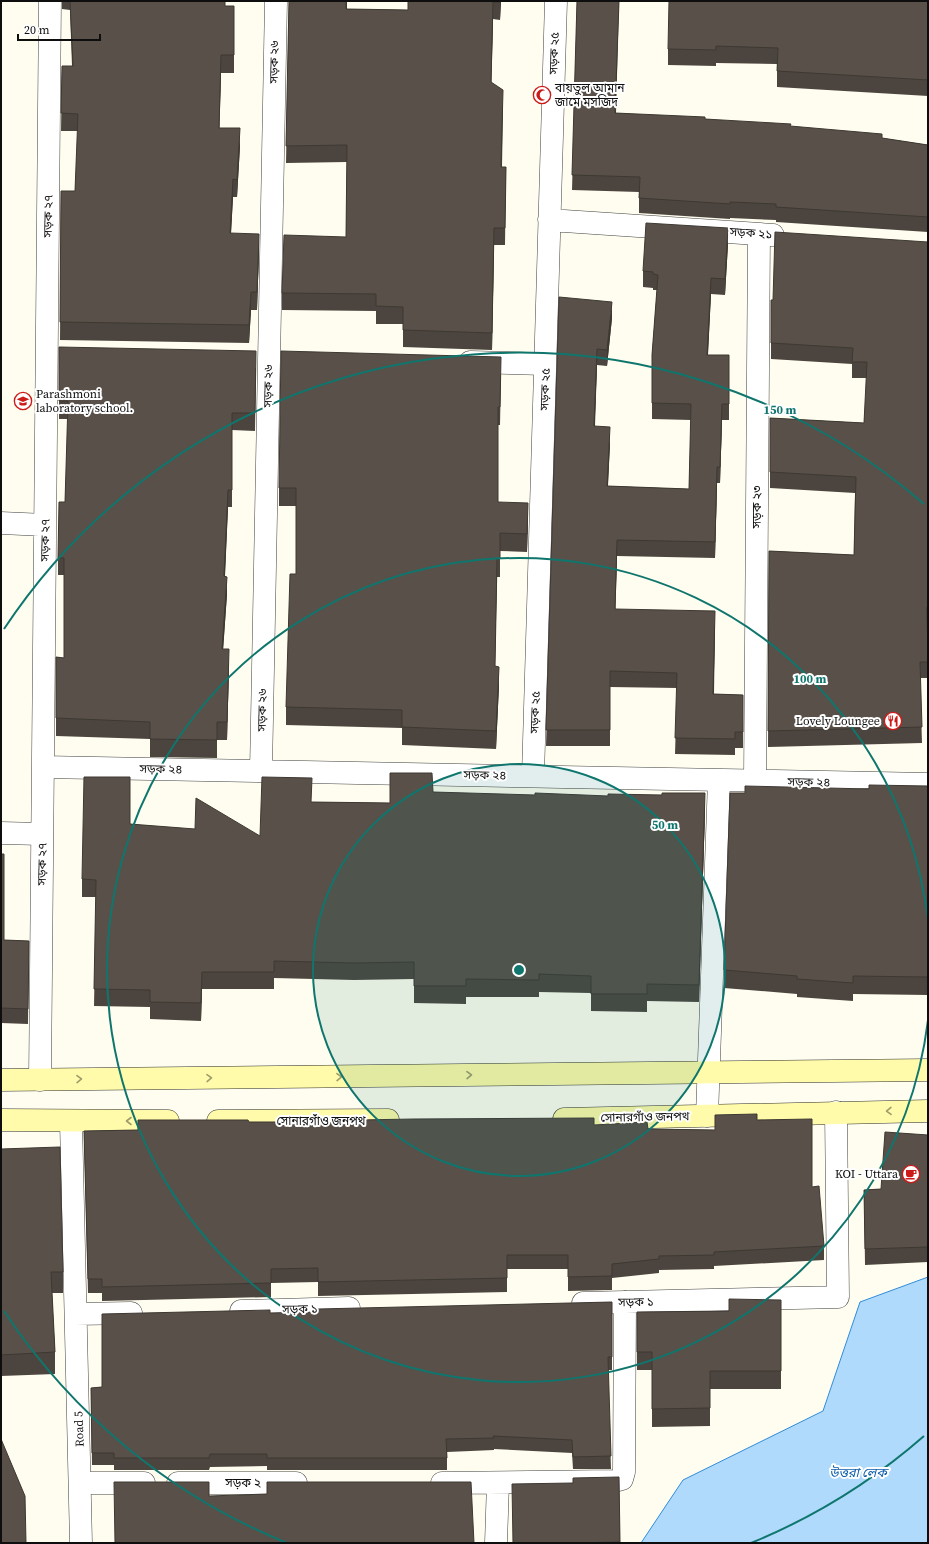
<svg xmlns="http://www.w3.org/2000/svg" width="929" height="1544" viewBox="0 0 929 1544" font-family="'Source Serif 4','Noto Sans Bengali',serif">
  <style>
    .water { fill: #afdafc; stroke: #2f8cda }
    .lines { fill: none; stroke-linecap: round; stroke-linejoin: round }
    .minor-casing { stroke: #414141; stroke-width: 23 }
    .secondary-casing { stroke: #303030; stroke-width: 23 }
    .minor { stroke: #fff; stroke-width: 22 }
    .secondary { stroke: #fffbaa; stroke-width: 22 }
    .wall { fill: #4c453f }
    .shaded-wall { fill: #3e3833 }
    .building { fill: #585049; stroke: #3e3833 }
    .oneway { stroke: #9f9c6c }
    .ring { fill: none; stroke: #0f766e; stroke-width: 2 }
    .labels { text-anchor: middle; stroke-width: 4; stroke-linejoin: round; paint-order: stroke }
    .street-label { font-size: 12px; fill: #0e0e0e; stroke: #fff }
    .poi-label { font-size: 12px; fill: #0e0e0e; stroke: #fff; text-anchor: start }
    .water-label { font-size: 13px; font-style: italic; fill: #0b5dac; stroke: #fff }
    .centre { fill: #0f766e; stroke: #fff; stroke-width: 2 }
    .ring-label { font-size: 12px; text-anchor: middle; font-weight: bold; fill: #0f766e; stroke: #fff; stroke-width: 4; stroke-linejoin: round; paint-order: stroke }
  </style>
  <rect width="100%" height="100%" fill="#fffdef"/>
  <path class="water" d="M928,1277V1543H641L683,1480L823,1411L860,1302Z"/>
  <g class="lines">
    <defs>
      <path id="minor" d="M549,220L773,235
        M470,362L545,364
        M1,523L45,525
        M43,767L928,784
        M261,771L276,1
        M533,776L556,1
        M755,780L759,234
        M1,833L42,834
        M40,1080L50,1
        M707,1116L719,780
        M71,1122L81,1543
        M583,1303L838,1297L836,1112
        M241,1311L349,1308
        M76,1314L131,1313
        M81,1483H144
        M178,1483H296
        M442,1483L615,1481L622,1479L624,1472L625,1302
        M496,1543L498,1483"/>
      <path id="secondary" d="M1,1080L928,1070
        M564,1119L928,1111
        M1,1120L168,1121
        M218,1121L388,1120"/>
    </defs>
    <use href="#minor" class="minor-casing"/>
    <use href="#secondary" class="secondary-casing"/>
    <use href="#minor" class="minor"/>
    <use href="#secondary" class="secondary"/>
  </g>
  <path class="wall" d="M62,1H225V6H234V73H221L219,128L240,146L237,197H233L231,233L259,252L257,310H251L249,343L60,340L61,191H75L78,131H61L62,66H72L70,10L62,9Z
    M289,1H347V9L408,10L501,1L500,20L493,19L491,82L503,108L502,167H506L505,245H494L492,350L403,347V324H376V311L282,310V293L346,237L347,162L286,163Z
    M577,1H619L616,113L705,119L791,127L882,138L928,145V232L776,222V220L730,218V219L639,213V192L572,190Z
    M928,1V96L777,87V64L716,63V66L668,65V49Z
    M928,242V623H927L928,678H920L922,743L768,747L769,551L854,555L855,493L770,488V418L864,423L867,378H852V364L771,359V300H773Z
    M728,244L725,295L711,294L708,355H729V420H722L720,483H717L715,558L617,556L615,609L715,627L714,694L743,695V748H735V755L675,754L677,688L610,687V746H546L559,297L612,318L607,366L597,365L595,426L610,443L608,486L689,489L691,420L652,419V355L657,290H653V288L643,287V271Z
    M59,347L256,368L255,431L232,430V507H228L225,577L227,594L223,649L229,666L227,740H217V758L150,757V739L56,736V657L64,658V575H58V558L65,502L68,419H59Z
    M501,375L500,425H498V502L528,521L527,552L500,551V577H497L495,666L499,685L496,749L402,745V728L286,725V707L296,574V506H279V488Z
    M928,786V995L853,994V1001L797,997V994L724,988V970L745,793Z
    M433,792L705,811L699,1002L647,1001V1012L591,1011V993L539,992V997H466V1004L414,1003V979L354,980L274,978V989H202L201,1021L150,1019V1007L94,1006L96,897H82V879L130,824L260,836L312,802L390,803Z
    M1,854L4,940L29,941L28,1024L1,1023Z
    M757,1120L812,1187L824,1246V1260L714,1266V1269L659,1270V1273L612,1278V1290L568,1291V1269H507V1292L318,1296V1282L271,1283V1297L102,1301V1293H88L84,1131L138,1130L249,1122L292,1123L594,1125L648,1129L715,1130Z
    M928,1135V1262L865,1265L864,1190L881,1189Z
    M1,1149L63,1272V1293H52L55,1352V1374L1,1376Z
    M781,1300V1389H710V1426L652,1427V1370H637V1312L729,1311Z
    M612,1302V1370H608L611,1469H573L572,1453L494,1449V1450L447,1452V1470H267V1466L210,1467L209,1470H114V1465H92L91,1388L102,1387L270,1313L318,1312Z
    M619,1477L620,1543H513Z"/>
  <path class="shaded-wall" d="M346,1H347L346,27Z
    M500,1H501L500,20Z
    M493,2V19L491,99V82Z
    M221,55V73L219,145V128Z
    M240,128V146L237,197V180Z
    M233,179V197L230,251V233Z
    M494,228V245L492,350V333Z
    M728,228V244L725,295V279Z
    M259,234V252L257,310V292Z
    M711,278V294L707,371V355Z
    M251,292V310L249,343V325Z
    M612,302V318L607,366V350Z
    M597,349V365L594,442V426Z
    M722,404V420L720,483V467Z
    M610,427V443L607,502V486Z
    M717,467V483L715,558V542Z
    M228,490V507L224,594V576Z
    M528,503V521L527,552V534Z
    M617,540V556L615,624V609Z
    M227,577V594L222,666V649Z
    M715,611V627L713,710V694Z
    M229,649V666L227,740V722Z
    M499,667V685L496,749V731Z
    M705,793V811L699,1002V985Z
    M202,972V989L201,1021V1003Z"/>
  <path class="building" d="M70,1H225V6H234V55H221L219,128H240L237,180L233,179L230,233L259,234L257,292H251L249,325L60,322L61,191H75L78,114L61,113L62,66H73Z
    M289,1H346V9L408,10V1H500V2H493L491,82L503,90L501,167H506L505,228H494L492,333L403,330V307L376,306V294L282,293L284,235L346,237L347,145L286,146Z
    M577,1H619L615,113L705,117V119L791,124L790,126L882,134V138L928,145V217L776,207V204L730,202V204L639,198L640,177L572,175Z
    M669,1H928V80L777,71L778,48L716,46V50L668,49Z
    M646,223L728,228L725,279L711,278L707,355H729V404H722L720,467H717L715,542L617,540L615,609L715,611L713,694L743,695V732H735V739L675,738L677,673L610,671V730H546L559,297L612,302L607,350L597,349L594,426L610,427L607,486L689,489L691,404L652,403V355L658,275L653,274V272L643,271Z
    M775,232L928,242V607H927L928,662H920L922,727L768,731L769,551L854,555L856,477L770,472V418L864,423L867,362H852L853,348L771,343V300H773Z
    M59,347L256,351L255,413H232V490H228L224,576L227,577L222,649H229L227,722H217V740L150,739V722L56,718V657L64,658V558H58L59,502H65L68,401H59Z
    M281,351L501,357L500,407H498V502L528,503L527,534L500,533V559H497L495,666L499,667L496,731L402,727V710L286,707L290,574H296V488H279Z
    M390,773H432L433,792L535,795V793L608,796V794L662,795V793H705L699,985L647,984V994H591V976L539,974V980L466,979V986H414V962L354,963L274,961V972H202L201,1003L150,1002V990L94,989L96,880L82,879L84,777H130V824L195,829L196,798L260,836L262,777L312,778L311,802L390,803Z
    M869,785L928,786V977L853,976V983L797,979V976L724,970L730,793H745V786L869,789Z
    M1,854H4V940L29,941L28,1009L1,1008Z
    M757,1114V1120L812,1119V1187L819,1186L824,1246L714,1252V1255L659,1256V1259L612,1264V1276L568,1277V1255H507V1278L318,1282V1268L271,1269V1283L102,1287V1279H88L84,1131L138,1130V1120H248L249,1122H292V1123L358,1122V1120L414,1119L594,1118V1125L647,1122L648,1129L715,1130V1115Z
    M885,1132L928,1135V1247L865,1249L864,1190L881,1189Z
    M60,1147L63,1272H51L55,1352L1,1355V1149Z
    M729,1299L781,1300V1371H710V1408L652,1409V1352H637V1312L729,1311Z
    M612,1302V1357H608L611,1456L573,1457L572,1440L493,1436L494,1438L446,1439L447,1458H267V1454H210L209,1458H114V1453H92L91,1388L102,1387V1314L270,1310V1313L318,1312V1309Z
    M1,1439L25,1496L26,1543H1Z
    M619,1477L620,1542L569,1543H513L512,1484L573,1483V1478Z
    M114,1482H209V1496L267,1494V1482H471L474,1543H115Z"/>
  <defs><path id="oneway-chevron" d="M-2-3.5L2.5 0L-2 3.5" fill="none" stroke-width="1.6" stroke-linecap="round" stroke-linejoin="round"/></defs>
  <g class="oneway">
    <use href="#oneway-chevron" transform="translate(469 1075) rotate(-1)"/>
    <use href="#oneway-chevron" transform="translate(339 1077) rotate(-1)"/>
    <use href="#oneway-chevron" transform="translate(209 1078) rotate(-1)"/>
    <use href="#oneway-chevron" transform="translate(79 1079) rotate(-1)"/>
    <use href="#oneway-chevron" transform="translate(889 1111) rotate(179)"/>
    <use href="#oneway-chevron" transform="translate(129 1121) rotate(180)"/>
  </g>
  <circle cx="519" cy="970" r="206" fill="#0f766e" fill-opacity=".12"/>
  <g class="ring">
    <circle cx="519" cy="970" r="206"/>
    <path d="M928 1020A412 412 0 1 1 928 920"/>
    <path d="M924 1436A618 618 0 0 1 751 1543M287 1543A618 618 0 0 1 4 1311M4 629A618 618 0 0 1 924 504"/>
  </g>
  <defs>
    <symbol id="mosque-ring" viewBox="-11 -11 22 22"><circle r="9.5" fill="#fff" stroke="#cc1a19" stroke-width="1.5"/><path d="M3.5-4.9A6 6 0 1 0 3.5 4.9A5 5 0 1 1 3.5-4.9Z" fill="#cc1a19"/></symbol>
    <symbol id="school-ring" viewBox="-11 -11 22 22"><circle r="9.5" fill="#fff" stroke="#cc1a19" stroke-width="1.5"/><path d="M0-5L7-2L0 1L-7-2ZM-4 1L0 2.5L4 1V4Q0 6-4 4Z" fill="#cc1a19"/></symbol>
    <symbol id="restaurant-ring" viewBox="-11 -11 22 22"><circle r="9.5" fill="#fff" stroke="#cc1a19" stroke-width="1.5"/><path d="M-5-6h1v4h1v-4h1v4h1v-4h1v5L-1.5 .5V6h-2V.5L-5-1ZM5-6V6H3V1.5H1.5Q1.5-4 5-6Z" fill="#cc1a19"/></symbol>
    <symbol id="cafe-ring" viewBox="-11 -11 22 22"><circle r="9.5" fill="#fff" stroke="#cc1a19" stroke-width="1.5"/><path d="M-5.5-4.5H6V0H3Q3 3.5 0 3.5H-2.5Q-5.5 3.5-5.5 0ZM3-3.2v2h1.7v-2ZM-6 4.5H4V6H-6Z" fill="#cc1a19"/></symbol>
  </defs>
  <g fill-rule="evenodd">
    <use href="#mosque-ring" x="532" y="85" width="20" height="20"/>
    <use href="#school-ring" x="13" y="391" width="20" height="20"/>
    <use href="#restaurant-ring" x="883" y="711" width="20" height="20"/>
    <use href="#cafe-ring" x="901" y="1164" width="20" height="20"/>
  </g>
  <g class="labels">
    <g class="street-label">
      <text transform="translate(554 53) rotate(-88)" y="4">সড়ক ২৫</text>
      <text transform="translate(274 62) rotate(-89)" y="4">সড়ক ২৬</text>
      <text transform="translate(48 216) rotate(-89)" y="4">সড়ক ২৭</text>
      <text transform="translate(751 233) rotate(4)" y="4">সড়ক ২১</text>
      <text transform="translate(268 386) rotate(-89)" y="4">সড়ক ২৬</text>
      <text transform="translate(545 389) rotate(-88)" y="4">সড়ক ২৫</text>
      <text transform="translate(757 507) rotate(-90)" y="4">সড়ক ২৩</text>
      <text transform="translate(45 540) rotate(-89)" y="4">সড়ক ২৭</text>
      <text transform="translate(262 710) rotate(-89)" y="4">সড়ক ২৬</text>
      <text transform="translate(535 712) rotate(-88)" y="4">সড়ক ২৫</text>
      <text transform="translate(161 769) rotate(1)" y="4">সড়ক ২৪</text>
      <text transform="translate(485 775) rotate(1)" y="4">সড়ক ২৪</text>
      <text transform="translate(809 782) rotate(1)" y="4">সড়ক ২৪</text>
      <text transform="translate(42 864) rotate(-89)" y="4">সড়ক ২৭</text>
      <text transform="translate(645 1117) rotate(-1)" y="4">সোনারগাঁও জনপথ</text>
      <text x="321" y="1125">সোনারগাঁও জনপথ</text>
      <text transform="translate(636 1302) rotate(-1)" y="4">সড়ক ১</text>
      <text transform="translate(300 1309) rotate(-1)" y="4">সড়ক ১</text>
      <text transform="translate(79 1429) rotate(-92)" y="4">Road 5</text>
      <text x="243" y="1487">সড়ক ২</text>
    </g>
    <g class="poi-label">
      <text x="555" y="92">বায়তুল আমান<tspan x="555" dy="14">জামে মসজিদ</tspan></text>
      <text x="36" y="398">Parashmoni<tspan x="36" dy="14">laboratory school.</tspan></text>
      <text x="880" y="725" text-anchor="end">Lovely Loungee</text>
      <text x="898" y="1178" text-anchor="end">KOI - Uttara</text>
    </g>
    <g class="water-label">
      <text x="858" y="1477">উত্তরা লেক</text>
    </g>
  </g>
  <circle cx="519" cy="970" r="6" class="centre"/>
  <g class="ring-label">
    <text x="780" y="414">150 m</text>
    <text x="810" y="683">100 m</text>
    <text x="665" y="829">50 m</text>
  </g>
  <rect width="929" height="1544" fill="none" stroke="#0e0e0e" stroke-width="4"/>
  <path d="M18 34v6h82v-6" fill="none" stroke="#0e0e0e" stroke-width="2"/>
  <text x="24" y="34" font-size="12" fill="#0e0e0e" stroke="#ffffff" stroke-width="3" paint-order="stroke">20 m</text>
</svg>
